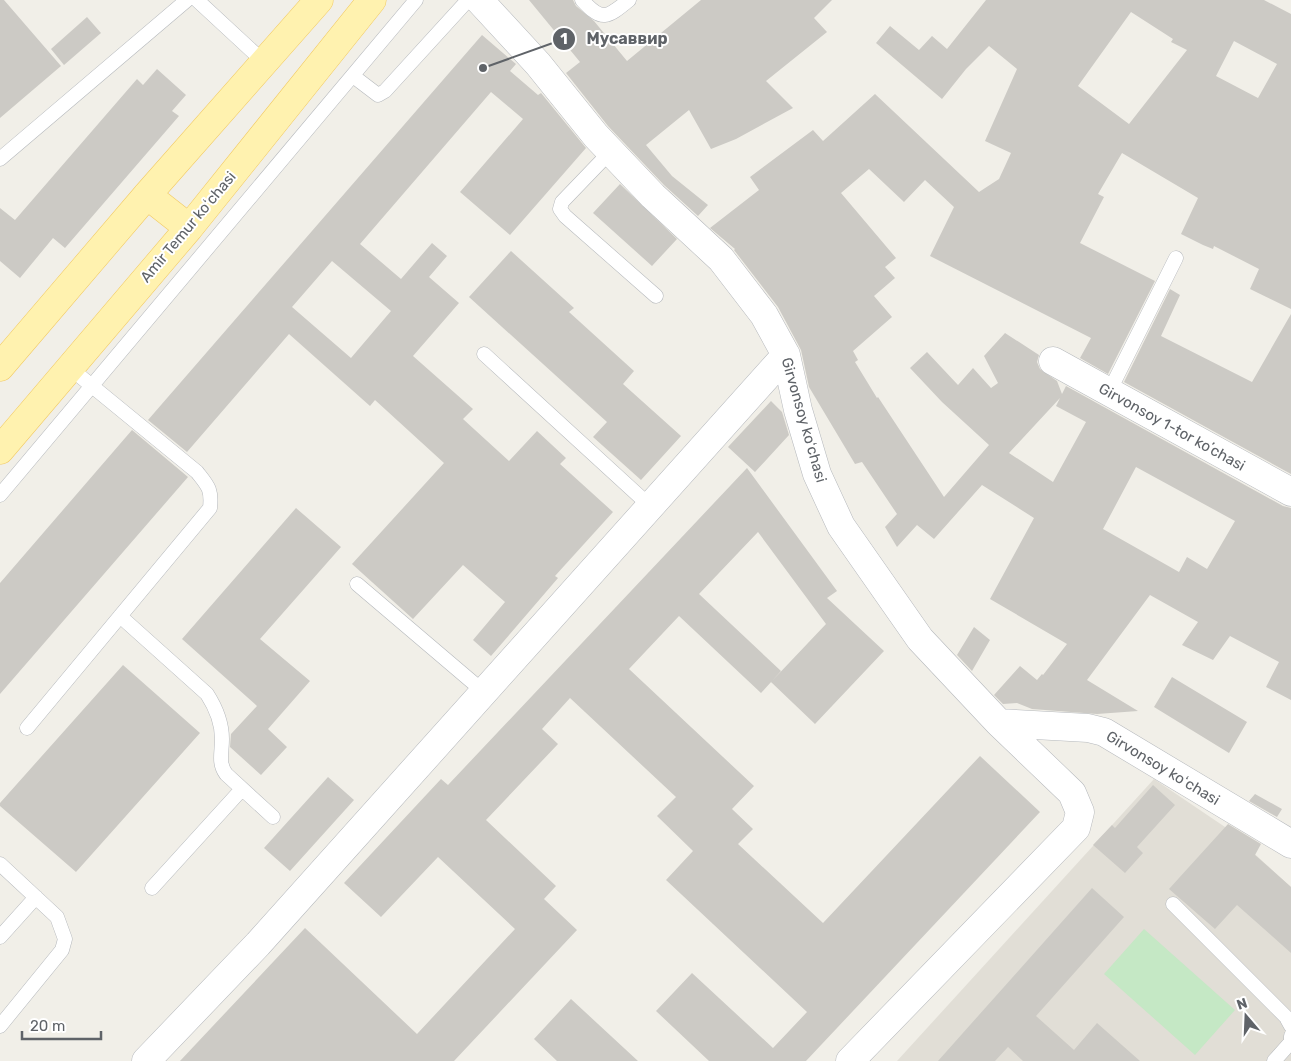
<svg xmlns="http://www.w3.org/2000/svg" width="1291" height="1061" viewBox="0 0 1291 1061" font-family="Rubik,sans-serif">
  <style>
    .education { fill: #e1ded6 }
    .green { fill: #c5e8c5 }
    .building { fill: #cccac5; fill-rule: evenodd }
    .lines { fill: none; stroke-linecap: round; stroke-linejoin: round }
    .lane-casing { stroke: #b5b8bc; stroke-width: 15 }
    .street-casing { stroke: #b5b8bc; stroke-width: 29 }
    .primary-casing { stroke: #f2c960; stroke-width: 29 }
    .lane { stroke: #fff; stroke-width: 14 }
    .street { stroke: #fff; stroke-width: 28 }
    .primary { stroke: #fff2af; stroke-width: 28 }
    .labels { text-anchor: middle; stroke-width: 4; stroke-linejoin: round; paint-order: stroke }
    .street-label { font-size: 15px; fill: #5f6368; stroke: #fff }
    .leader { fill: none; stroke: #5f6368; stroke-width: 2 }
    .callout-dot { fill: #5f6368; stroke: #fff; stroke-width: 2 }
    .mark-label { font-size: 15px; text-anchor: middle; font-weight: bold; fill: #fff }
    .callout-label { font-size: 16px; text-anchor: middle; font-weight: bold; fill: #5f6368; stroke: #fff; stroke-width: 4; stroke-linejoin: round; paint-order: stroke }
  </style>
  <rect width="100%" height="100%" fill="#f1efe8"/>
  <path class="education" d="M1154,779L1225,827L1291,887V1061H897Z"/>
  <path class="green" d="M1144,929L1235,1010L1195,1055L1104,974Z"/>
  <path class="building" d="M0,0H4L61,66L0,118Z
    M529,0H573L576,6L594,21L627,61L701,0H832L814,18L827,32L766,81L793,108L736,139L711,149L689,110L646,145L672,176L708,205L698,216L664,185L608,126L566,73L580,62Z
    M986,0H1264L1291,14V309L1250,289L1259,269L1214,246L1213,249L1203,245L1181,234L1198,198L1122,153L1098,194L1104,197L1080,243L1155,281L1108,374L1080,358L1091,338L930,256L954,207L925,180L904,202L869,169L841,193L896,258L885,267L895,278L874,296L892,317L853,351L858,360L855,362L877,398L878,397L944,497L989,445L942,402L910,368L927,352L958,385L973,368L991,388L998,383L984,356L1005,333L1039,355L1037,362L1040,369L1057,381L1062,394L1066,386L1283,506L1291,508V700L1266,687L1279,662L1230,636L1213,660L1182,645L1198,622L1150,595L1087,680L1138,711L1097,714L1032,709L1017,703L1003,704L994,695L1020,666L1037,680L1042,674L1043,675L1067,644L990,599L1034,518L982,485L934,539L917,525L897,547L885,527L897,514L862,462L855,464L809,387L801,350L778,307L734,250L735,249L710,228L759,190L750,177L813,130L823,141L875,94L979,192L999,179L1011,153L985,141L1017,69L989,46L966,69L942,99L876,43L890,26L919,50L932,36L947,49ZM1131,12L1173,39L1171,42L1187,50L1129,124L1078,86ZM1234,41L1277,64L1258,98L1216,76ZM1060,398L1056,406L1086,422L1053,482L1009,453ZM1136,467L1235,521L1207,569L1187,557L1179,572L1103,529Z
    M87,17L101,33L64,65L51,49Z
    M482,35L516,64L510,71L538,95L541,93L586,148L510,235L460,192L523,119L491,92L360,244L401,279L432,243L447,256L429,277L459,303L413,356L473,409L463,419L509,461L537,431L566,458L560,464L613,512L555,576L558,578L491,656L473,640L505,602L463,565L413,619L352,564L444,463L375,400L370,406L289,334L187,452L148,420ZM332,261L391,311L351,358L292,307Z
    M157,69L186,95L172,111L179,116L65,248L53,238L20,278L0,261V208L15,220L137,79L143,85Z
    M620,184L677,239L652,266L593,213Z
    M511,251L574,308L569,312L634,371L623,384L681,436L641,480L593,437L607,422L469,297Z
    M1170,289L1180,295L1161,336L1252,382L1291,314V474L1124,382Z
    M771,401L782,412L789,435L755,472L728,447Z
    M132,430L188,477L0,694V583Z
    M747,468L837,591L827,598L884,651L815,724L771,682L826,624L758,532L699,594L781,671L761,693L679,616L629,669L754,786L732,809L753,829L738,844L823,923L980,756L1040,812L806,1061H709L656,1011L692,973L773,1048L807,1012L666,880L693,851L657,816L676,797L570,698L542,729L558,744L486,820L556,886L544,899L577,930L454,1061H180L305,928L417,1034L515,929L438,857L381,917L344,883L441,779L448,785Z
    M296,508L341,547L260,639L310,681L268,729L287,747L261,775L230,747L231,734L257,706L182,639Z
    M974,627L990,640L972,671L957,655Z
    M123,665L200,733L76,872L0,806V803Z
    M1172,677L1247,722L1229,753L1154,707Z
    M328,777L354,800L290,871L264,848Z
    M1153,785L1175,805L1137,847L1143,853L1125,873L1093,845L1112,825L1115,828Z
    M1255,794L1282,809L1277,817L1249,801Z
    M1228,824L1261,844L1255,855L1291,887V953L1237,905L1215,929L1169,889Z
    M1092,888L1124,917L1036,1016L1074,1050L1097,1023L1140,1061H1023L1008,1047L995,1061H938Z
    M571,999L638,1061H557L534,1039Z"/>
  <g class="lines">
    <defs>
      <path id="lane" d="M197,0L264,62
        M582,0C602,22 607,18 629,0
        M353,76L378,95L385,91L468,0
        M611,151L562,202L560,209L565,216L656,296
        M0,159L187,0
        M484,354L650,506
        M1109,392L1176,258
        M0,495L416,0
        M357,584L484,692
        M120,616L207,694C216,708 222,722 222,739C222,753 218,763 226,774L273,817
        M27,728L210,508C212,489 208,486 197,472L70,368
        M0,864L57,917L65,939L62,950L0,1026
        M152,888L242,789
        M1173,904L1286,1017L1291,1026
        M0,937L36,897
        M1274,1061L1291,1042V1036"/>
      <path id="street" d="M479,0L538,64L596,136L653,196L721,259L764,315L786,355L798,410L817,474L841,526L920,639L999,723L1088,728L1104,732L1291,844
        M1053,361L1291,492
        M146,1061L258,944L786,355
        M850,1061L1076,828L1080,812L1072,793L999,723"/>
      <path id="primary" d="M147,195L189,228
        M0,367L147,195L319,0
        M0,450L189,228L372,0"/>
    </defs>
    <use href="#lane" class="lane-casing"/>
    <use href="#street" class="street-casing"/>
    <use href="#primary" class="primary-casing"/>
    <use href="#lane" class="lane"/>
    <use href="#street" class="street"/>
    <use href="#primary" class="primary"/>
  </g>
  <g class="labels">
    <g class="street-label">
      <text transform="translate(188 227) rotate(-50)" y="5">Amir Temur koʻchasi</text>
      <text transform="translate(804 420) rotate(74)" y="5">Girvonsoy koʻchasi</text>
      <text transform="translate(1172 427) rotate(29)" y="5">Girvonsoy 1-tor koʼchasi</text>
      <text transform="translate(1163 768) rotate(31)" y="5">Girvonsoy koʻchasi</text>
    </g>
  </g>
  <path class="leader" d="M483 68L564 39"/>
  <g class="callout-dot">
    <circle cx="483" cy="68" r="5"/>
    <circle cx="564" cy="39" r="12"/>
  </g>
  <g class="mark-label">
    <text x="564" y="44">1</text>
  </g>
  <g class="callout-label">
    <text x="627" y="44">Мусаввир</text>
  </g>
  <g transform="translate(1246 1016) rotate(341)" stroke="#ffffff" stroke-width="4" paint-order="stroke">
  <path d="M0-4L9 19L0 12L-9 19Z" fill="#5f6368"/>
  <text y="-8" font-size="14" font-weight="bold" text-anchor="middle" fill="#5f6368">N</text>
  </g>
  <path d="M22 1031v8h79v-8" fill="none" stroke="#5f6368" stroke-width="2.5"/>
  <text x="30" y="1031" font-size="15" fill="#5f6368" stroke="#ffffff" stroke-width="4" paint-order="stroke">20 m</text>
</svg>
